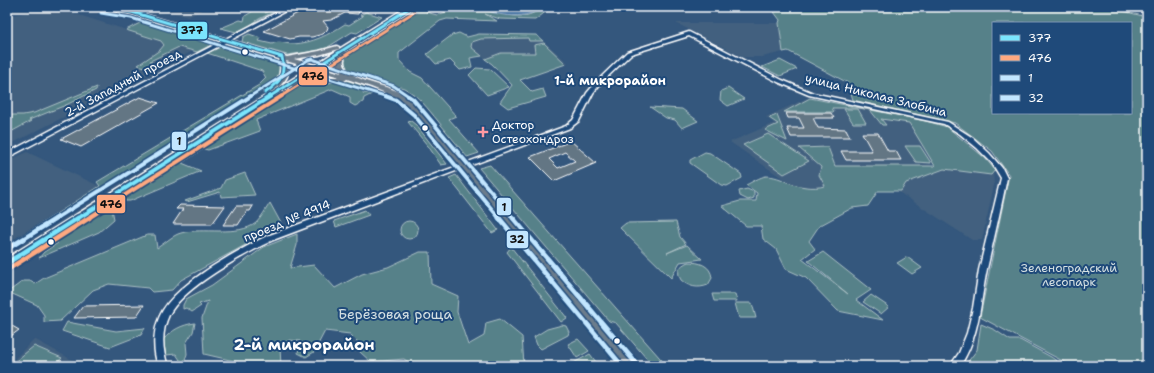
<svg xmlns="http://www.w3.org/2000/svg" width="1154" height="373" viewBox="0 0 1154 373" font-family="'Shantell Sans',sans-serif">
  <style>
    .built { fill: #42607f }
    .green { fill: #578189; stroke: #abc0c4; fill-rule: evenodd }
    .water { fill: #4874a3; stroke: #91acc8 }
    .building { fill: #647684; stroke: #fff; fill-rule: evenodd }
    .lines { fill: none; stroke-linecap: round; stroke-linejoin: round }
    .minor-casing { stroke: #fff; stroke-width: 3 }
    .major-casing { stroke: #fff; stroke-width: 3 }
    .highway-casing { stroke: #fff; stroke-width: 3 }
    .minor { fill: #1f4a7a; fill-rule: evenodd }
    .major { fill: #6c7d8c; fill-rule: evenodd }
    .highway { fill: #6c7d8c; fill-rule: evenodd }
    .bus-1-far2-casing { stroke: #1f4a7a; stroke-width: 5 }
    .bus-1-far1-casing { stroke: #1f4a7a; stroke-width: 7 }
    .bus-1-casing { stroke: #1f4a7a; stroke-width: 8 }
    .bus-2-far2-casing { stroke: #1f4a7a; stroke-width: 5 }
    .bus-2-far1-casing { stroke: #1f4a7a; stroke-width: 7 }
    .bus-2-casing { stroke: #1f4a7a; stroke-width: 8 }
    .bus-3-far2-casing { stroke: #1f4a7a; stroke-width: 5 }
    .bus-3-far1-casing { stroke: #1f4a7a; stroke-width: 7 }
    .bus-3-casing { stroke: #1f4a7a; stroke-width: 8 }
    .bus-4-far2-casing { stroke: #1f4a7a; stroke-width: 5 }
    .bus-4-far1-casing { stroke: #1f4a7a; stroke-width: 7 }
    .bus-4-casing { stroke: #1f4a7a; stroke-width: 8 }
    .bus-1-far2 { stroke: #7ae5fd; stroke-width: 3 }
    .bus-1-far1 { stroke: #7ae5fd; stroke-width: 4 }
    .bus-1 { stroke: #7ae5fd; stroke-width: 5 }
    .bus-2-far2 { stroke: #ffa980; stroke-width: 3 }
    .bus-2-far1 { stroke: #ffa980; stroke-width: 4 }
    .bus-2 { stroke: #ffa980; stroke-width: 5 }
    .bus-3-far2 { stroke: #c2e6ff; stroke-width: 3 }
    .bus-3-far1 { stroke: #c2e6ff; stroke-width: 4 }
    .bus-3 { stroke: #c2e6ff; stroke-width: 5 }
    .bus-4-far2 { stroke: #c2e6ff; stroke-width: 3 }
    .bus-4-far1 { stroke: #c2e6ff; stroke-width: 4 }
    .bus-4 { stroke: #c2e6ff; stroke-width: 5 }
    .bus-dot { fill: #fff; stroke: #1f4a7a; stroke-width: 1.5 }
    .poi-dot { fill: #ff9aa2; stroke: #1f4a7a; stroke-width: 1.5 }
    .labels { text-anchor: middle; stroke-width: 4; stroke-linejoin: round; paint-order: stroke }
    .street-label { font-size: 12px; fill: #fff; stroke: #1f4a7a }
    .poi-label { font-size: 12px; fill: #fff; stroke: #1f4a7a; text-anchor: start }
    .park-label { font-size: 12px; fill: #d5e0e2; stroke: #1f4a7a }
    .neighbourhood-label { font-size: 13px; font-weight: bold; fill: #fff; stroke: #1f4a7a }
    .near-park-label { font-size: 14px; fill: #d5e0e2; stroke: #1f4a7a }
    .near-neighbourhood-label { font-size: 16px; font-weight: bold; fill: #fff; stroke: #1f4a7a }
    .line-badge { stroke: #1f4a7a; stroke-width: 1.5 }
    .pale-badge-label { font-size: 11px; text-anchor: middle; font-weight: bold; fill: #111 }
  </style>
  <rect width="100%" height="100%" fill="#34577d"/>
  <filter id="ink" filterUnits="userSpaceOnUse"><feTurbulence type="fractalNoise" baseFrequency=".025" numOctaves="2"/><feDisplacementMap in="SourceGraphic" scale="8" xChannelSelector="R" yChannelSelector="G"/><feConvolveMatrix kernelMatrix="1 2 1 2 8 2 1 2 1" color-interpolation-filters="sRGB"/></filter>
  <g filter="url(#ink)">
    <path class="built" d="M172,7H209L188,17L165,10Z
      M50,9L66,11L193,51L7,146V16Z
      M676,23H779L783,52L762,57H743Z
      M475,37L540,38L568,63L510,83L492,64L465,45Z
      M807,98L917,118L948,127L968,144L890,189H798L730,142L774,123L766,117Z
      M969,145L993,171L994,185L982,240H972L894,189Z
      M27,152L99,186L7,243V162Z
      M34,339L83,366H8Z"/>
    <path class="green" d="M260,7H269L265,13L277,7H283L259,19L246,28L236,32L221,28L240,20L244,21L245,16Z
      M416,7H431L426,12L437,15L446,12L452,7H482L486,10C497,12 510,17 521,16C533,16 541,7 552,7L535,20L500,19L485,14L497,21L447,19L440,21L399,53V60L410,72L422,78L456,116L449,119L479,153L467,157C458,145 447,133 438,121C428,109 419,96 404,88C399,86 394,88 389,86C380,84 344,74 343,65C342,55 369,41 377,35L376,33Z
      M786,7H1106L1147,17V366H1072L980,317L1009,175L992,151L955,123L853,100L848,83L788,51L783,52L779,23L780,20L774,12ZM993,23H1131V113H993Z
      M115,12L215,43L197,52L179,47L150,61L153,63L145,67L138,65L160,50L164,45L161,41L126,30L140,23Z
      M366,12L382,17L357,33L352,32L328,47L330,49L287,55L242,42L243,37L249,34L261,38L259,41L272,44C280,40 284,44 293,44C313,43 328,35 345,24L349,25L363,16L360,15Z
      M459,33L467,37L479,34L536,35L543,41H529L528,38L481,39L472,42L471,47L482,56L470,58L472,67L460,70L450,60L436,64L427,54L452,35Z
      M544,43L566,64L520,80L532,92L543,89L546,97L508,108L500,102L512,85L492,64L485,59L501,53H535L534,45Z
      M221,47L247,55L254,54L272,59L278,63L280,68L278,79L275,83L7,250V245L100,186L97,182L259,85L266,78L262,71L207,53Z
      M780,60L797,69L780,76L762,67Z
      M476,68L490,69L509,87L487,95L469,75Z
      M341,79L364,85L363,93L372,94L364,98L363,102L355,106L350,103V97L332,89L256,120L260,131L208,150L204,149L182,163L201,171L130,201H122L112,209L114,219L99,232L39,258L44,252L58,243L53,239L108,203L288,90L309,83Z
      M97,87L96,90L66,105L29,120L31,121L7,134V115H23L34,113Z
      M728,88L744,99L728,106L720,100L721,91Z
      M810,98L926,121L947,127L985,158L995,170L991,175L944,169L906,183L901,191H878L868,206L852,208L819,226L809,241L815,249L802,259L848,294L808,261L823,252L871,290L856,300L883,320L838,311L806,278L786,269L776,249L763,239L761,226H746L722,206L740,201H756L757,193L746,185C752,182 760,177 766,176C774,176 781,179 788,182C799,187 813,189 825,186L819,175L821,167L799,148L828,147L835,166H935L909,123L881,119L886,125H882L870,110L859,108H832L834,112H784Z
      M650,107L682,109L698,121L682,128L675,120L666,118Z
      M844,109H858L866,123H853Z
      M777,115L787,141L765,130L778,124L769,118Z
      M411,121L416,125L447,164L441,165L428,146L408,122Z
      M768,134L809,161L784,174L743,145Z
      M905,146H920L931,163L916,162Z
      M705,152L710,153L741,174L742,178L727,186L721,185L690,163V160Z
      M490,165L667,366H653L616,323L609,321L479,168Z
      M245,173L255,195L221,197L220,192L187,202L185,201L221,188L225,180Z
      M456,175L498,230L492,233L449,178Z
      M747,189L754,192V198L748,200L740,196L739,191Z
      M270,203L282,225L181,280L172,290L152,292L148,288L109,284L93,290L60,321L44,322V315L37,305L8,292L23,281H30L35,284L44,278L147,235H155L157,248C165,243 173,235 181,233C203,227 238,237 256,223C261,218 266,209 270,203Z
      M365,210L369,215L336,227L334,221Z
      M400 230a9 9 0 1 1 18 0a9 9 0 1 1-18 0Z
      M676,222L680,237L686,244L667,253L687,245L702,259L680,262L671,278L620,228L626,223Z
      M297,234V245L290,268L314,265L335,288L362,274L388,267L420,252H430L431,284L458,296L457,312L468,345L484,336L486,323L500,319L522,337L524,365L414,366L404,359L371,362L360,352L357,341L350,334L325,331L314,352L306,357L298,353L300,341L289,340L280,348L281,366H248L247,364L204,354L202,318L208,301L199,304L201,306L192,312L186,308L183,309V305L186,299L212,285L264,247Z
      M511,247L567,318L561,322L507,252Z
      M907,257L922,268L912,274L897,263Z
      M688,262C699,262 711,265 712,278L708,285C698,289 689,287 681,280C676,271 679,266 688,262Z
      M712,294H735L737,301H714Z
      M871,295L889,307L881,314L863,302Z
      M735,303H752L756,318H739Z
      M67,322L116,331L145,328L141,335L110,347L62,331Z
      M195,323L193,332L186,343L187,354L183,365L180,364V360L176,354L166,355L163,340C172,330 181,325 195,323Z
      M981,324L995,330L1010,340H1020L1051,357L1064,366H1000L993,363L990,366H969L966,364L977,350Z
      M562,325L566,326L569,332L568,335L541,349L537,345L534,337L547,329Z
      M578,339L589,351L577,358L568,344Z
      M34,346L62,358L53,366H17L12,364Z
      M590,354L599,366H568Z"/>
    <path class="water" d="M482,7H543C530,19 496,18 482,7Z"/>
    <path class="building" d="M309,7H342L359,11L358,14L345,13L331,20L323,21L328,27L327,30L323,34L312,37H299L290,39L264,31Z
      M140,97L159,103L81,147L61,139Z
      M786,113H831L834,118H813L818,128L846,129L850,137H791L787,128H804L799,118H788Z
      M862,133H878L888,151H896L901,160H846L841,151H872Z
      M571,141L596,163L554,181L530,157ZM565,152L575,161L558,168L549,159Z
      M180,205L225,206L212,224H173L183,209H176Z
      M236,206H253L250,211H247L238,225H223Z
      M144,305L136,317L74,318L83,306Z
      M7,323L19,330L7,339Z"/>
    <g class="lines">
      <defs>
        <path id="minor" d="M287,7H293L7,158V153Z
          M689,32L782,80L813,93L948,122L973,138L989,153L1002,168L1007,178C1001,208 994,238 987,269C980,302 980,336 960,366H950L959,353L967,333L973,308L979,270L1001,178L992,163L977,148L960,134L944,124L809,95L778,82L689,36L631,54L601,83L593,93L579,121L570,128L273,240C245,254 183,287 169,315C161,331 162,350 168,366H158C152,348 153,326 163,310C181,281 237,251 267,236L566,126L573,120L587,93L597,81L627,52Z"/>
        <path id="major" d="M99,7H113L134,11L287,57L319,51L337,46L339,47V49L407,7H414L347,51C330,80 384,83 401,93C408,97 415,104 421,109L636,366H623L415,113L396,97L371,87L347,79L344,81H317L294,87L291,86L7,267V258L310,68L286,61C288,65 288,69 288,74C286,82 273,94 264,93V89C278,80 283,76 279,59L131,14L102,9ZM339,49L315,65L294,59L319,55ZM337,57L336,64L341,73L321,67ZM317,70L339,77H317L298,82Z"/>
        <path id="highway" d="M1130,7L1147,8V12L1131,8Z"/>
      </defs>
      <use href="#minor" class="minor-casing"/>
      <use href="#major" class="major-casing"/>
      <use href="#highway" class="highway-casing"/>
      <use href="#minor" class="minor"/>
      <use href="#major" class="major"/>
      <use href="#highway" class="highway"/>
      <defs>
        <path id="bus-1-far2" d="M102,7L132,12L282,57
          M265,93C280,82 286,76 282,57
          M269,97L411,7"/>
        <path id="bus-1-far1" d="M77,219L271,96"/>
        <path id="bus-1" d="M7,263L78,218"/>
        <path id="bus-2-far2" d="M280,97L414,12"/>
        <path id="bus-2-far1" d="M87,219L282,96"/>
        <path id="bus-2" d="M10,268L89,218"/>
        <path id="bus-3-far2" d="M249,97L308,60L312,59L394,86L410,97"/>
        <path id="bus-3-far1" d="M408,96L413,99L514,219
          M55,219L251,96"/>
        <path id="bus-3" d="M513,218L635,362
          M7,249L57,218"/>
        <path id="bus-4-far2" d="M101,13L131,18L388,97"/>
        <path id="bus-4-far1" d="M385,96L396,100L414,115L500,219"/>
        <path id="bus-4" d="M499,218L622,366"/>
      </defs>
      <use href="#bus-1-far2" class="bus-1-far2-casing"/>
      <use href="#bus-1-far1" class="bus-1-far1-casing"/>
      <use href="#bus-1" class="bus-1-casing"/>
      <use href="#bus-2-far2" class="bus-2-far2-casing"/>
      <use href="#bus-2-far1" class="bus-2-far1-casing"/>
      <use href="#bus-2" class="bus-2-casing"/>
      <use href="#bus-3-far2" class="bus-3-far2-casing"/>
      <use href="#bus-3-far1" class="bus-3-far1-casing"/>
      <use href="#bus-3" class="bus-3-casing"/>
      <use href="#bus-4-far2" class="bus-4-far2-casing"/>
      <use href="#bus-4-far1" class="bus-4-far1-casing"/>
      <use href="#bus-4" class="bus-4-casing"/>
      <use href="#bus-1-far2" class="bus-1-far2"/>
      <use href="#bus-1-far1" class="bus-1-far1"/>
      <use href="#bus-1" class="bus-1"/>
      <use href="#bus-2-far2" class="bus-2-far2"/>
      <use href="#bus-2-far1" class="bus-2-far1"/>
      <use href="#bus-2" class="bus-2"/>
      <use href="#bus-3-far2" class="bus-3-far2"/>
      <use href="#bus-3-far1" class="bus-3-far1"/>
      <use href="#bus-3" class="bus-3"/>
      <use href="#bus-4-far2" class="bus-4-far2"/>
      <use href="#bus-4-far1" class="bus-4-far1"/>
      <use href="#bus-4" class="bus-4"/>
    </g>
  </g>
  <g class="bus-dot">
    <circle cx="245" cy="52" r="3.5"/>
    <circle cx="425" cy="128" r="3.5"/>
    <circle cx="51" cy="242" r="3.5"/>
    <circle cx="617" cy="341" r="3.5"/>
  </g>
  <path class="poi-dot" d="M481 126h4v4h4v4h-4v4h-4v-4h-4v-4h4z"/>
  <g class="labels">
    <g class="street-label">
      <text transform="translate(123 83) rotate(-28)" y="4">2-й Западный проезд</text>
      <text transform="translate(876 95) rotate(14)" y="4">улица Николая Злобина</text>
      <text transform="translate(287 221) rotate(-22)" y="4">проезд № 4914</text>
    </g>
    <g class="poi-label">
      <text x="492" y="129">Доктор<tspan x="492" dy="14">Остеохондроз</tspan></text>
    </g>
    <g class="park-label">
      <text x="1069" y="272">Зеленоградский<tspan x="1069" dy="14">лесопарк</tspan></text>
    </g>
    <g class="neighbourhood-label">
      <text x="610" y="85">1-й микрорайон</text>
    </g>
    <g class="near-park-label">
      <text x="395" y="319">Берёзовая роща</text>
    </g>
    <g class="near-neighbourhood-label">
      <text x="304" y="350">2-й микрорайон</text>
    </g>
  </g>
  <g class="line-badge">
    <rect x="177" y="21" width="31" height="19" rx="4" fill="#7ae5fd"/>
    <rect x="298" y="66" width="30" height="20" rx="4" fill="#ffa980"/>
    <rect x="171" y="131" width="16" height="20" rx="4" fill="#c2e6ff"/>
    <rect x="96" y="194" width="30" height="20" rx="4" fill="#ffa980"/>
    <rect x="496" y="197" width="16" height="19" rx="4" fill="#c2e6ff"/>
    <rect x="506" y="230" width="23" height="19" rx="4" fill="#c2e6ff"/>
  </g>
  <g class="pale-badge-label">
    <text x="192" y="34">377</text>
    <text x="313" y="80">476</text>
    <text x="179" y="145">1</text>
    <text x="111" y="208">476</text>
    <text x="504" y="211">1</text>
    <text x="517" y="243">32</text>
  </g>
  <rect width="1154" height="373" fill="none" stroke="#1f4a7a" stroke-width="24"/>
  <rect x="12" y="12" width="1130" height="349" fill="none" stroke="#fff" stroke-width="1.5" filter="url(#ink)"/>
  <rect x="992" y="22" width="140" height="92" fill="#1f4a7a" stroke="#7992af"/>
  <rect x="1000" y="35" width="20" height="6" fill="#7ae5fd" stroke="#7992af"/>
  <text x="1028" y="42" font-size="12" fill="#ffffff">377</text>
  <rect x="1000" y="55" width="20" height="6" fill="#ffa980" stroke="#7992af"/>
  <text x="1028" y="62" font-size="12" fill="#ffffff">476</text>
  <rect x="1000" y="75" width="20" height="6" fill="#c2e6ff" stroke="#7992af"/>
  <text x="1028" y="82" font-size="12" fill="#ffffff">1</text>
  <rect x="1000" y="95" width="20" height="6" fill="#c2e6ff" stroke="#7992af"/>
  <text x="1028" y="102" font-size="12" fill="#ffffff">32</text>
</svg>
